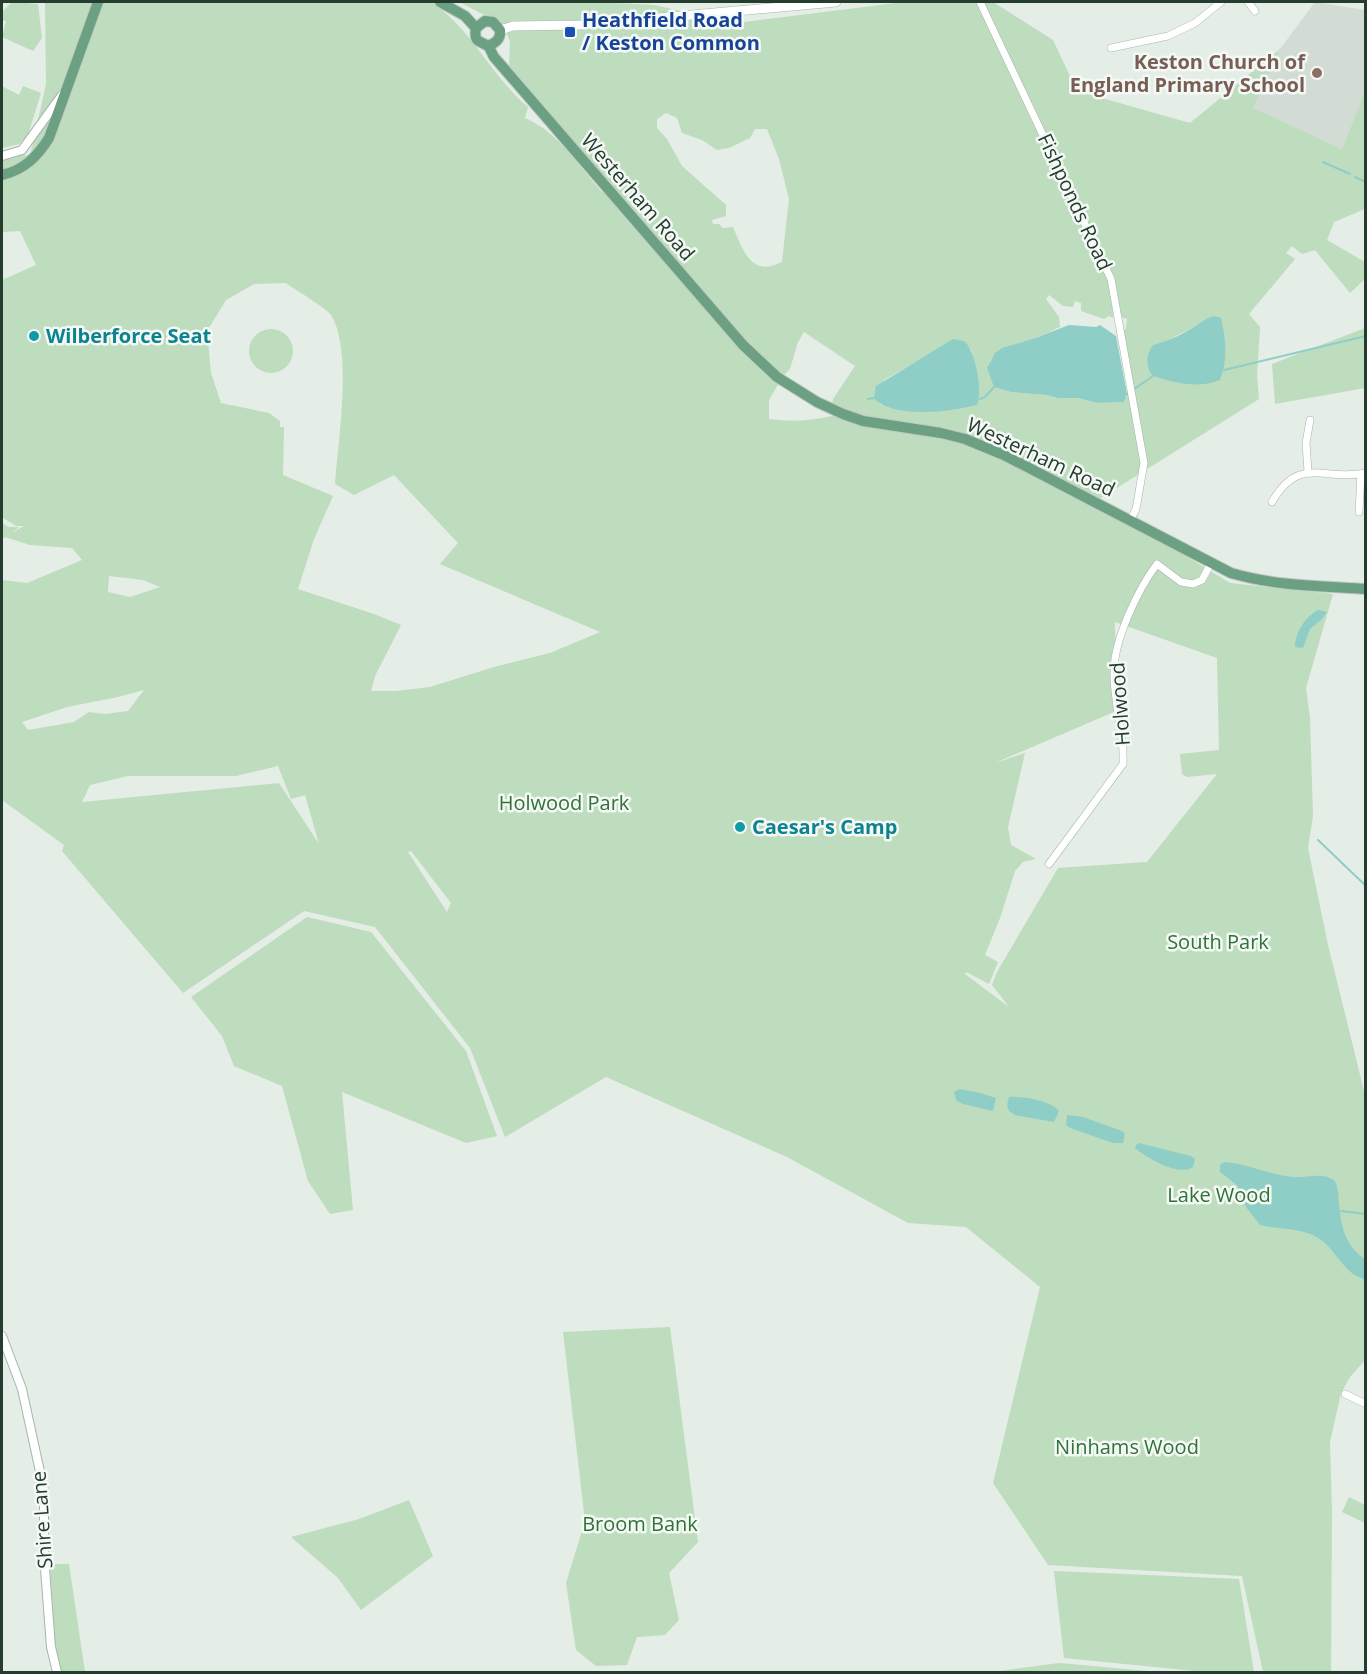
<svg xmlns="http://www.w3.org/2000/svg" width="1367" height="1674" viewBox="0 0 1367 1674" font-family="'Open Sans',sans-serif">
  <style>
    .built { fill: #d2dcd5 }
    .green { fill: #bedcbe; fill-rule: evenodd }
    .water { fill: #8fcec6 }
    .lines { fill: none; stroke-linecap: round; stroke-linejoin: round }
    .stream { stroke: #8fcec6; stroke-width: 2 }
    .minor-casing { stroke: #a7b5ab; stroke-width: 8 }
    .tertiary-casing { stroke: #a7b5ab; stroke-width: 10 }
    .secondary-casing { stroke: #a3b8ab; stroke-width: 10 }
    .primary-casing { stroke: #c2c9c5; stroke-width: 12 }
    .minor { stroke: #fff; stroke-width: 7 }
    .tertiary { stroke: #fff; stroke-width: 8 }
    .secondary { stroke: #fff; stroke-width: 9 }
    .primary { stroke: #6ba083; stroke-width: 10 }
    .transit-dot { fill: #1a4fb4; stroke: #f4f9f5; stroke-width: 2 }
    .education-dot { fill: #8d6e63; stroke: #f4f9f5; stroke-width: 2 }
    .culture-dot { fill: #0f9aa8; stroke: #f4f9f5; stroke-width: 2 }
    .labels { text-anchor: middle; stroke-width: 5; stroke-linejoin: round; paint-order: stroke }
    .transit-label { font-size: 20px; font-weight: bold; fill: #164399; stroke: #f4f9f5; text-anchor: start }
    .education-label { font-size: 20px; font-weight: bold; fill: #785e54; stroke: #f4f9f5; text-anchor: end }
    .street-label { font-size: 20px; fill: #243d2f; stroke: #f4f9f5 }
    .culture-label { font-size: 20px; font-weight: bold; fill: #0d838f; stroke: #f4f9f5; text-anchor: start }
    .park-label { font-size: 20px; fill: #307237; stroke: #f4f9f5 }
  </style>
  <rect width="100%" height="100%" fill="#e4ede6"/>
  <path class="built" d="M1315,2L1365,10V98L1363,97L1342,149L1252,108L1280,49Z"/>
  <path class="green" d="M12,2L38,4L42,38L33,51L2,37L6,21L2,20V12Z
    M45,2H431C472,29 491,76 528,107L525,118C558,132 579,166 602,192L613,185L570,139L509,67L510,42L504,25L459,2H595L654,5L736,23L904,2H993L1053,40L1077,91L1190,123L1280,49L1253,108L1342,149L1363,96L1365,98V209L1334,222L1327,240L1365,262V279L1350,293L1315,250L1302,254L1292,246L1286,253L1295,259L1249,314L1260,327L1257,375L1259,399L1096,501L1230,583L1333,594L1306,688L1310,718L1313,816L1308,848L1328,945L1365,1095L1366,1359L1350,1377L1341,1393L1330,1442L1332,1512L1331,1672H1263L1242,1576L1048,1565L993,1483L1040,1287L966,1227L908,1223L787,1157L606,1077L505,1137L470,1048L375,927L304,911L183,993L62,851L64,845L2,800V580L27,583L82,560L72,548L30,545L5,537L2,540V523L8,527H19L12,533L24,526H16L2,517V280L36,265L20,231L2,232V151L30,156L46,84ZM666,113L677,118L682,133L702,140L717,150L729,148L750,138L755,129H767L779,159L789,199L782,262C751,278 743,250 733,227L723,228L719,224H713L712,220L726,216V205L682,166L667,139L657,128V119ZM286,283C295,290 325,307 331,315C353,350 338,442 335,484L354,495L394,475L458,543L440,564L600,632L550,653L494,667L430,687L396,691H371L375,676L401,625L374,614L298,589L314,539L333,496L283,475L284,427H280V421L269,413L221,403L211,373L207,331L226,300L254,284ZM1049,295L1063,306L1073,307L1075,301L1081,303V311L1104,319L1109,316L1113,318L1112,296H1117L1120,317L1127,319L1126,329L1123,330L1134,392L1127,394L1124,402L1097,403L1078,398H1058L1046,395L1011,392L994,387L990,361C1001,344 1020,344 1037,337C1045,335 1052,330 1060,327L1059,317L1046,299ZM1200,324L1179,383L1153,376V345L1164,342ZM804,332L855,366L833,399L832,416C810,421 791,422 769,419V400L783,376L790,369L798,342ZM971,349L976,370L977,405C946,413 910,414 880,404L884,380L935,351ZM109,576L143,580L160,587L130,597L108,592ZM1115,622L1217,658L1219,750L1180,754L1182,774L1187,777L1217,774L1147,862L1058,868L997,972L992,985L1009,1007L965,974L966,972L989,984L998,962L985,955L1000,918L1015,871L1023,862L1036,859L1011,845L1008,827L1025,753L995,763L1116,711ZM144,690L128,711L105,714L89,712L74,722L28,730L22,722L67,707L118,697ZM278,766L291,799L305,795L319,844L279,783L82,802L90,785L128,776H236ZM411,851L451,903L447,912L408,852Z
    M2,86L19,95L23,86L41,93L28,135L19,144L2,148Z
    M1365,328V388L1275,404L1272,364Z
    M249 351a22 22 0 1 1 44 0a22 22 0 1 1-44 0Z
    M307,917L371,932L466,1051L497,1136L466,1143L342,1092L353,1210L330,1214L308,1181L282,1086L234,1066L222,1036L191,997Z
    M670,1327L698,1542L669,1573L679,1620L665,1635L637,1637L627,1665L596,1666L576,1650L566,1583L585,1521L563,1332Z
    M1349,1497L1365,1505V1523L1342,1512Z
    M409,1500L433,1556L361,1610L338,1578L291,1537L359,1519Z
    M50,1564H69L85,1672H59L55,1647Z
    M1054,1571L1239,1579L1254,1672H1205L1064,1658Z
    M1059,1663L1159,1672H992Z"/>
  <path class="water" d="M1214,316L1221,318C1226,339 1228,359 1220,380C1198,389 1175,383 1153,376C1145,367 1146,355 1153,345C1168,341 1184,334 1197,325C1204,321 1206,318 1214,316Z
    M1069,325L1096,327L1100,325L1116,336L1127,394L1124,402L1097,403L1078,398H1058L1046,395L1011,392L994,387L987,368L995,353L1002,348L1038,337Z
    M953,339L964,341C976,351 983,392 977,405C952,412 892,419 874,398L876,386Z
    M1318,610L1327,612L1321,620L1310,629L1303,648L1295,647C1295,633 1305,617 1318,610Z
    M960,1089L980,1093L996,1098L993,1111L963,1104L956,1100L954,1092Z
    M1009,1097C1023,1096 1050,1100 1059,1111L1054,1122L1015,1115L1009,1111L1007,1105Z
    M1067,1115L1083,1117L1122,1131L1125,1134L1123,1143H1113L1070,1128L1066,1125Z
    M1139,1143L1191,1156L1195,1159L1193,1167C1179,1177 1147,1158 1135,1148L1136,1145Z
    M1224,1162C1247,1163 1269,1175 1293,1177C1308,1178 1321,1172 1334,1180C1339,1188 1338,1195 1339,1204C1341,1226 1345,1246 1365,1259V1280C1362,1278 1356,1276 1353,1274C1340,1264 1333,1248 1320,1239C1302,1227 1280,1230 1260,1225L1246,1207L1237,1185L1220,1172V1165Z"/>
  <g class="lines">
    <path class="stream" d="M1323,162L1350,174
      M1355,177L1366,182
      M1224,370L1366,336
      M1127,394L1153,376
      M868,399L874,398
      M980,399L985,397L994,387
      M1318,840L1366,886
      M1341,1211L1366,1214"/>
    <defs>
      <path id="minor" d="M980,2L1111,279L1144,463L1136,509L1131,519
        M1248,2L1255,11
        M1111,48L1168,36L1195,23L1221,2
        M1308,472L1306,443L1310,420
        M1272,502C1300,454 1322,482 1366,473
        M1359,512L1361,474
        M1049,864L1123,764C1125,733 1113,703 1114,671C1114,640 1138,589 1157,564L1181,582L1193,584L1202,580L1211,563
        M1345,1394L1366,1404"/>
      <path id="tertiary" d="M2,156L22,150L62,95
        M2,1336L22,1389L44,1490V1556L51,1647L57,1672"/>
      <path id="secondary" d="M500,30L513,26L580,25L836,2"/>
      <path id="primary" d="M440,2L465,16L476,28
        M488,46C496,43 501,39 500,30L493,22L485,21L476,28C473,45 482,40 489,47C491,50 492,54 494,57L743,345L777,377L817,402L843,414L863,421L941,433L965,439L1004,455L1231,573C1275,586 1320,586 1366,589
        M2,175C24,170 37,157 49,138L98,2"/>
    </defs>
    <use href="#minor" class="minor-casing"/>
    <use href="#tertiary" class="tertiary-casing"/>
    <use href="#secondary" class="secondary-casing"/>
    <use href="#primary" class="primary-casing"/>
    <use href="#minor" class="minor"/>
    <use href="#tertiary" class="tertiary"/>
    <use href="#secondary" class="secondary"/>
    <use href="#primary" class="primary"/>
  </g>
  <rect class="transit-dot" x="564" y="26" width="12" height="12" rx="3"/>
  <circle class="education-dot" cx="1317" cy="73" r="6"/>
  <g class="culture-dot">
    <circle cx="34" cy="336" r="6"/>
    <circle cx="740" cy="827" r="6"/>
  </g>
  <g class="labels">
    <g class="transit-label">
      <text x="582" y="27">Heathfield Road<tspan x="582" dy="23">/ Keston Common</tspan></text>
    </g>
    <g class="education-label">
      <text x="1305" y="69">Keston Church of<tspan x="1305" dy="23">England Primary School</tspan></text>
    </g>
    <g class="street-label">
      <text transform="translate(638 197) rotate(49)" y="7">Westerham Road</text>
      <text transform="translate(1075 202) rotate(65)" y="7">Fishponds Road</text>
      <text transform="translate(1041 457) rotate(25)" y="7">Westerham Road</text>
      <text transform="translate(1120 704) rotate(-94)" y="7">Holwood</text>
      <text transform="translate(42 1520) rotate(-94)" y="7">Shire Lane</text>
    </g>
    <g class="culture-label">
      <text x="46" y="343">Wilberforce Seat</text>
      <text x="752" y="834">Caesar's Camp</text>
    </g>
    <g class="park-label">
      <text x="564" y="810">Holwood Park</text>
      <text x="1218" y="949">South Park</text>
      <text x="1219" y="1202">Lake Wood</text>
      <text x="1127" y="1454">Ninhams Wood</text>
      <text x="640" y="1531">Broom Bank</text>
    </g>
  </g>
  <rect width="1367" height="1674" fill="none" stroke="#243d2f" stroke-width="6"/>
</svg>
